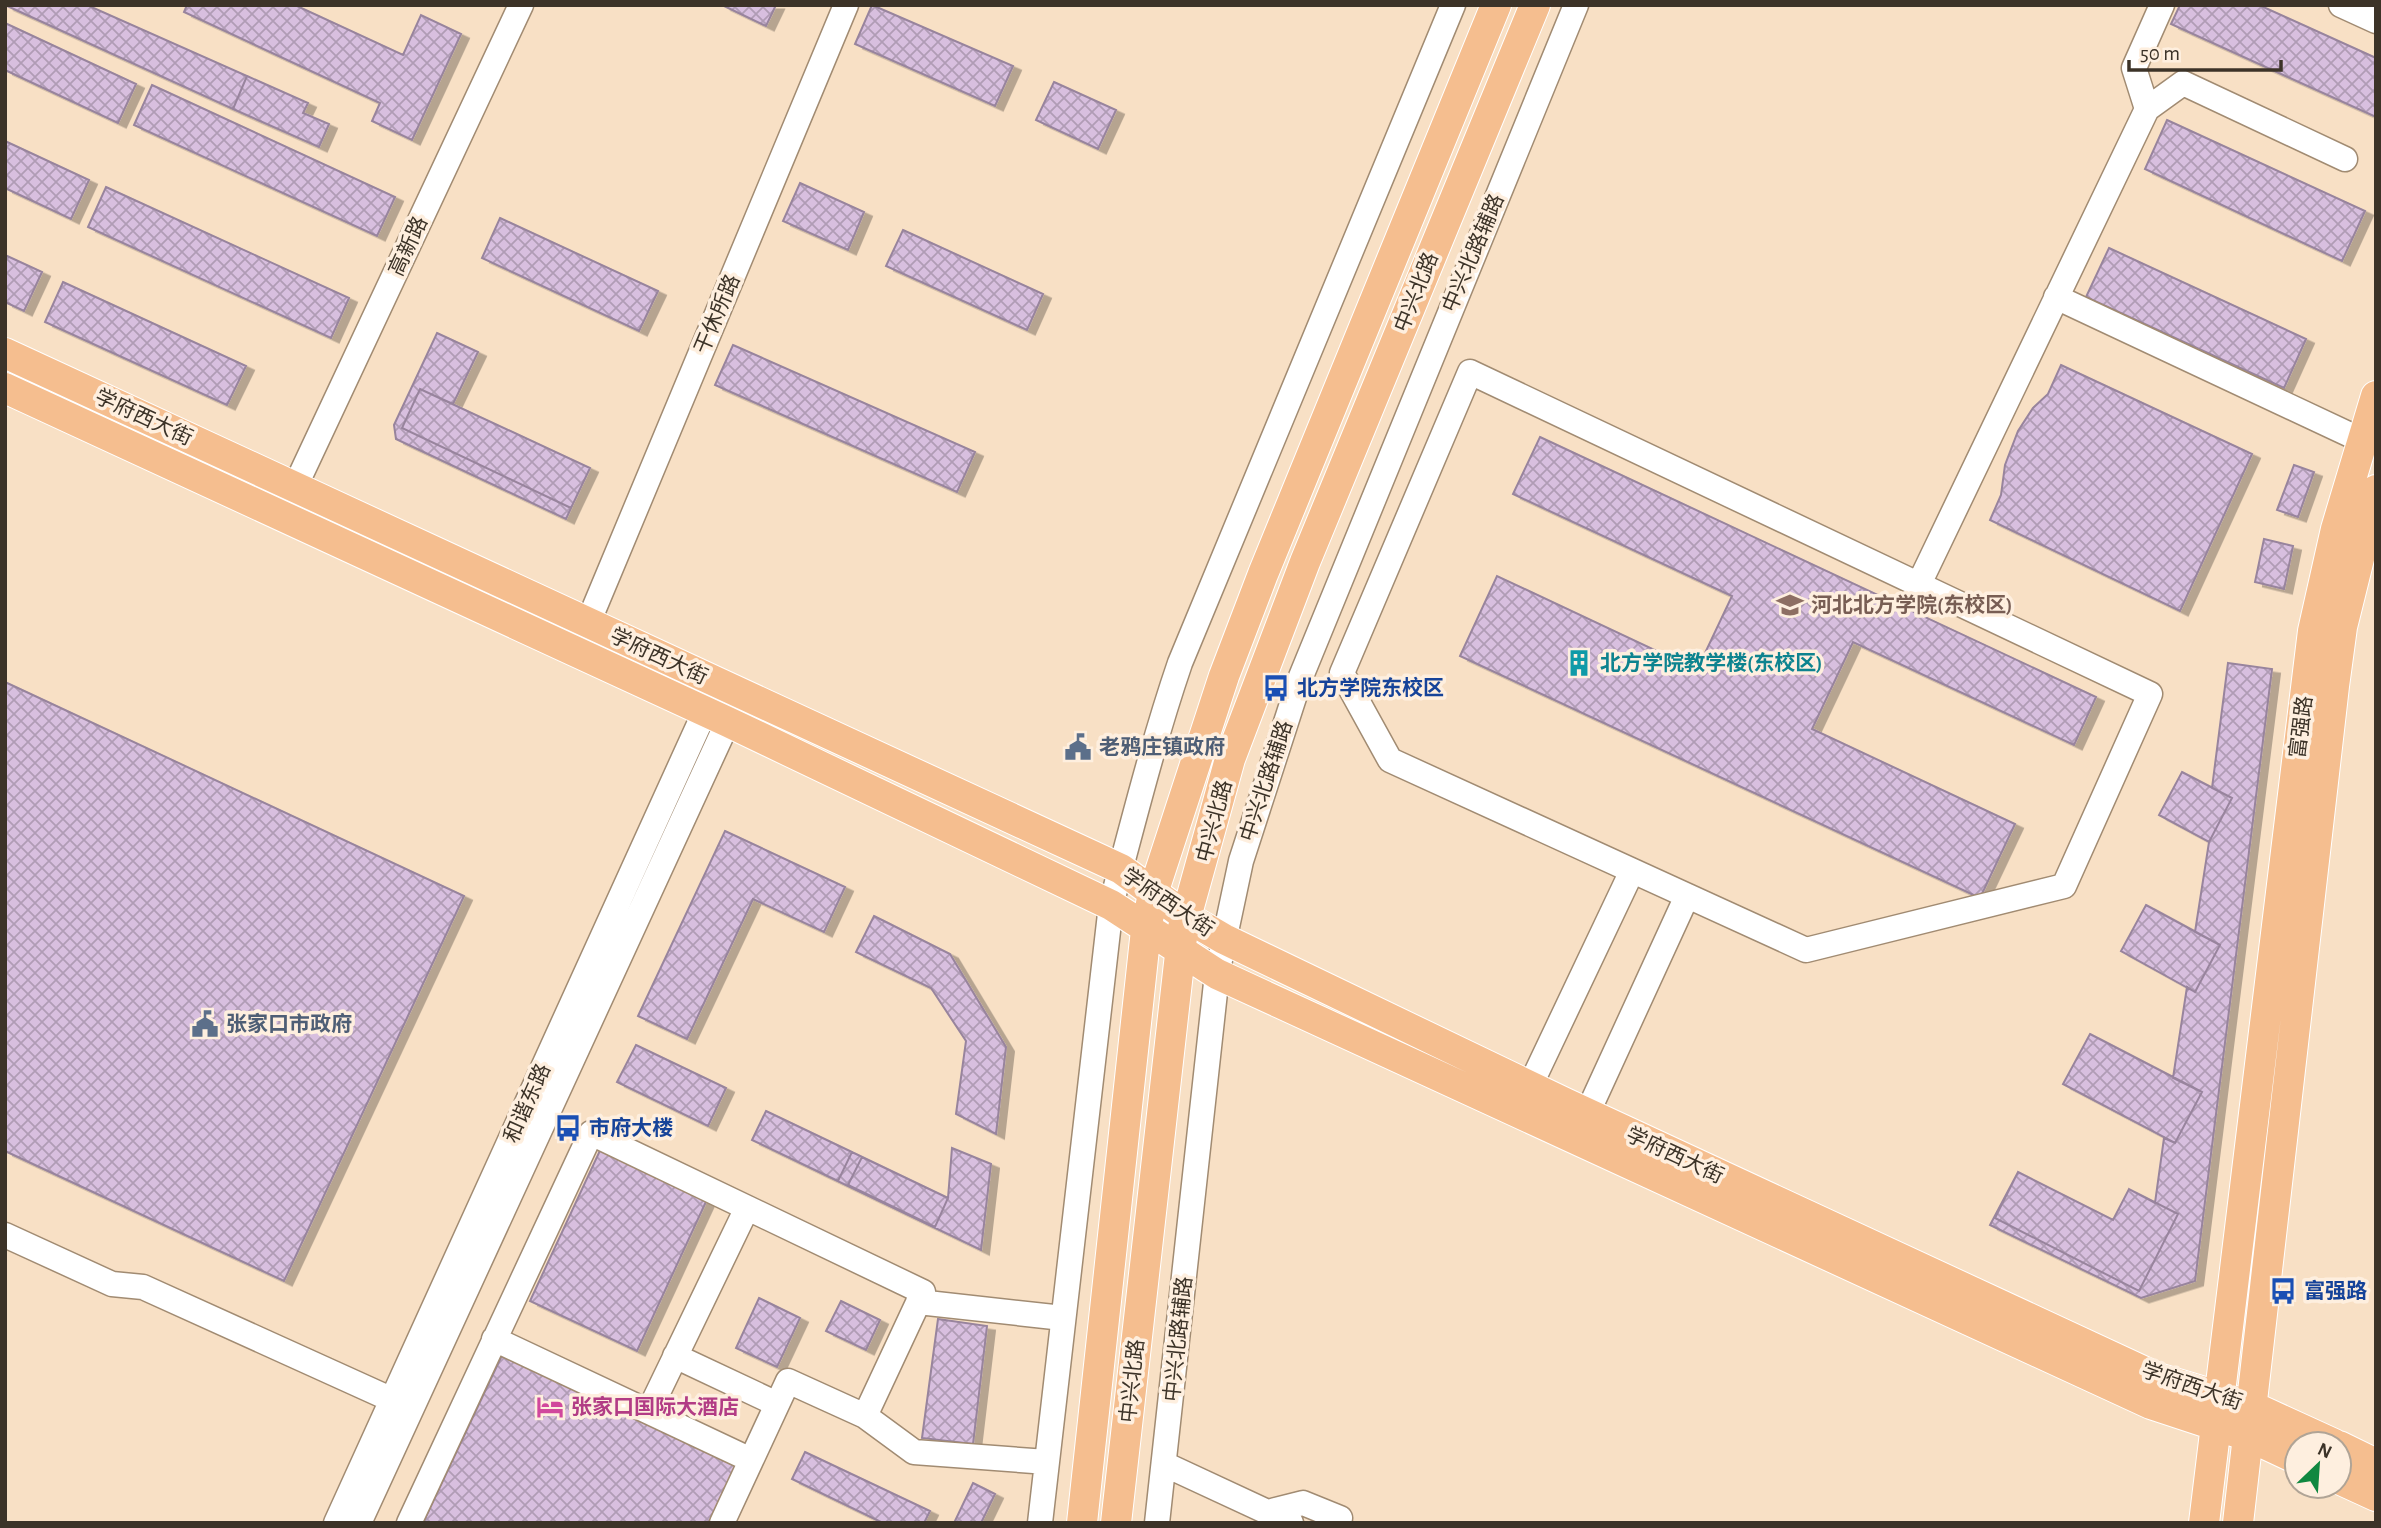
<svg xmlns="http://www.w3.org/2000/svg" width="2381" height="1528" viewBox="0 0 2381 1528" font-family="'Alegreya Sans','Noto Sans SC',sans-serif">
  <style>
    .building { fill: url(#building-cross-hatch); stroke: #98849d; stroke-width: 2; filter: url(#shadow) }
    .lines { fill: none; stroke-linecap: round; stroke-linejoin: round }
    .minor-casing { stroke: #a18b72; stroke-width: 27 }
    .major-casing { stroke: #fff; stroke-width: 32 }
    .minor { stroke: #fff; stroke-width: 24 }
    .major { stroke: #f5be8f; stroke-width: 30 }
    .labels { text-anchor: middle; stroke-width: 7; stroke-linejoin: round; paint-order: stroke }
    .street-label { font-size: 21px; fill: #3c3328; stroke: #feefdf }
    .education-label { font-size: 21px; font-weight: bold; fill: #785e54; stroke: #feefdf; text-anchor: start }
    .culture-label { font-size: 21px; font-weight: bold; fill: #0d838f; stroke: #feefdf; text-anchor: start }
    .transit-label { font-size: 21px; font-weight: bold; fill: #164399; stroke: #feefdf; text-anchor: start }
    .service-label { font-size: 21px; font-weight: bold; fill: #4e5e75; stroke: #feefdf; text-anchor: start }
    .hotel-label { font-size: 21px; font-weight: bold; fill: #b23c85; stroke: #feefdf; text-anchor: start }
  </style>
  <defs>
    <pattern id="building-cross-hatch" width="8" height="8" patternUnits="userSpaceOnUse" patternTransform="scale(1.75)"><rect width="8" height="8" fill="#d8bfdf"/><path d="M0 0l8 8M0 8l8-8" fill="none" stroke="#b09cb5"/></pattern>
    <filter id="shadow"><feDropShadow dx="8" dy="4.5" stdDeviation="0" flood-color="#0004"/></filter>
  </defs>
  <rect width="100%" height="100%" fill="#f8e0c5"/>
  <path class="building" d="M5,5H87L247,76L233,109Z
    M187,5H295L403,55L421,15L461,34L412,140L372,121L380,103L184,12Z
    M722,5H776L766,26Z
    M872,5L1013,66L995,106L855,44Z
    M2180,5H2259L2376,58V117L2171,24Z
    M5,23L136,84L118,123L5,70Z
    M247,76L308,103L303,113L329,124L319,147L233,109Z
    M1054,82L1116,110L1098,149L1036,120Z
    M152,85L395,197L377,236L134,125Z
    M2167,120L2365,211L2342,261L2145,169Z
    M5,141L89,180L71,219L5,188Z
    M800,183L864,212L848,250L783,221Z
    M106,187L349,298L331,338L88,227Z
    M500,218L658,291L639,331L482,258Z
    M903,230L1043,294L1027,330L886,266Z
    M2109,248L2306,339L2284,388L2086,297Z
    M5,255L42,272L24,311L5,302Z
    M63,282L246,366L227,405L45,322Z
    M437,333L478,352L453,404L420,389L402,428L571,508L566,519L396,439L394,425Z
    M733,345L975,452L957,492L715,385Z
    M2061,365L2252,454L2180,611L1990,520L2001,495L2005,465L2018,431L2033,408L2048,394Z
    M420,389L590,468L571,508L402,428Z
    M1540,437L2096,697L2074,745L1853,642L1812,729L2015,824L1980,898L1460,656L1497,576L1697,670L1732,596L1513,494Z
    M2294,465L2314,472L2298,517L2277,510Z
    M2264,539L2293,546L2284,589L2255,582Z
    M2228,663L2272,669L2195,1281L2141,1298L1990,1225L2018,1172L2113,1220L2129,1189L2155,1203L2164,1138L2175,1143L2202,1092L2173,1078L2187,987L2195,992L2220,945L2195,932L2209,842L2232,798L2212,788Z
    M5,682L464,896L284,1281L5,1151Z
    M2182,772L2232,798L2209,842L2159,815Z
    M725,831L845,887L824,932L753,899L687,1039L638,1016Z
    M2146,905L2220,945L2195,992L2121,951Z
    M874,916L950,954L1006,1047L996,1134L956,1114L966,1041L931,988L856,952Z
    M2090,1034L2202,1092L2175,1143L2063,1084Z
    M636,1045L726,1088L708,1126L617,1082Z
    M766,1111L852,1152L838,1181L752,1140Z
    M766,1111L948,1198L952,1148L991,1164L981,1250L752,1140Z
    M603,1144L710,1193L637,1351L530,1301Z
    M862,1157L948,1198L935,1227L848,1185Z
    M2018,1172L2113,1220L2129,1189L2178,1214L2139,1291L1995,1218Z
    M759,1298L800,1318L777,1367L736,1348Z
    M841,1301L880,1320L866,1350L826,1331Z
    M938,1319L987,1326L973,1444L922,1438Z
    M504,1351L741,1463L713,1523H423Z
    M805,1452L930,1511L924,1523H883L792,1479Z
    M973,1483L995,1494L981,1523H954Z"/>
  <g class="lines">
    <defs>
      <path id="minor" d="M2341,5L2376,21
        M2147,109L2183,83L2345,159
        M2056,297L2361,440
        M1470,372L2150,694L2064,886L1806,950L1390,760L1342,673Z
        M295,487L521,5
        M1919,584L2147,109L2134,68L2162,5
        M588,623L846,5
        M1530,1086L1632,871
        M1587,1114L1687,896
        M5,1235L112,1284L143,1287L408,1407
        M918,1302L1063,1318
        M494,1339L751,1460
        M675,1356L777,1404
        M649,1411L747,1208
        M1164,1464L1291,1523
        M1268,1512L1303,1503L1340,1518
        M336,1523L712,696
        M359,1523L735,706
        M409,1523L591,1133L923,1292L865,1416
        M722,1523L788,1381L865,1416L914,1452L1047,1462
        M1040,1523L1111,905C1133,823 1153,742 1180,663L1453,5
        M1157,1523L1217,974L1241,861L1300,679L1576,5"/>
      <path id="major" d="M5,353L1121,869L1188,918L1224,939L1565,1103L2158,1378L2251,1406L2334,1444
        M5,388L728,722L1111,905L1217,974L2151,1404L2248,1436L2297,1459
        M2339,1446L2376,1464
        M2339,1479L2376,1496
        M1082,1523L1146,930L1153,893L1224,676L1263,574L1496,5
        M1116,1523L1183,928L1230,759L1305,562L1535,5
        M2204,1523L2313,631L2336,529L2376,396
        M2238,1523L2334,686L2342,627L2376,490"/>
    </defs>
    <use href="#minor" class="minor-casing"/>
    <use href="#major" class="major-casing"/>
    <use href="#minor" class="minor"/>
    <use href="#major" class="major"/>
  </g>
  <defs>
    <symbol id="university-bare" viewBox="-9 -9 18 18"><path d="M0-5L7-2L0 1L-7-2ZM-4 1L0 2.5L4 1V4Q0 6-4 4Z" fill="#8d6e63" stroke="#feefdf" stroke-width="2.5" paint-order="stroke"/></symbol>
    <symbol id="building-bare" viewBox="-9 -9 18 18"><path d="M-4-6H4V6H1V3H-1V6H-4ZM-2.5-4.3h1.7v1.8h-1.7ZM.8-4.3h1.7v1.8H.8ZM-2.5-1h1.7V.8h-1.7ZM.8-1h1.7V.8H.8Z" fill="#0f9aa8" stroke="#feefdf" stroke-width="2.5" paint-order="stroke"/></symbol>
    <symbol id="bus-bare" viewBox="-9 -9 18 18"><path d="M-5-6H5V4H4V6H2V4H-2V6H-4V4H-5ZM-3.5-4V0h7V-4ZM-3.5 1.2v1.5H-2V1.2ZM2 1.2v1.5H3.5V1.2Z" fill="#1a4fb4" stroke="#feefdf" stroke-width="2.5" paint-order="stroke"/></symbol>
    <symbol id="civic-bare" viewBox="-9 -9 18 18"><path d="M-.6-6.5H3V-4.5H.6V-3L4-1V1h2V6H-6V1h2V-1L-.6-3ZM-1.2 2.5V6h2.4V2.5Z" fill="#5c6f8a" stroke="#feefdf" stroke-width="2.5" paint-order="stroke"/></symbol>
    <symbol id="hotel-bare" viewBox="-9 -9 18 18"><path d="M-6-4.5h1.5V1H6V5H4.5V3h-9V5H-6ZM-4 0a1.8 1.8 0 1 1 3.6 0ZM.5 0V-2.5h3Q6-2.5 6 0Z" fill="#d1479c" stroke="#feefdf" stroke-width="2.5" paint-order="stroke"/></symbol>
  </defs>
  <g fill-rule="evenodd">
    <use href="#university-bare" x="1771" y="586" width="38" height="38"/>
    <use href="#building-bare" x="1560" y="644" width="38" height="38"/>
    <use href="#bus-bare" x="1257" y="669" width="38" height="38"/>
    <use href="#civic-bare" x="1059" y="728" width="38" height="38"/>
    <use href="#civic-bare" x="186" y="1005" width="38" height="38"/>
    <use href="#bus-bare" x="549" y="1109" width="38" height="38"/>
    <use href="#bus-bare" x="2264" y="1272" width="38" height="38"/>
    <use href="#hotel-bare" x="531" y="1388" width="38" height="38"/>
  </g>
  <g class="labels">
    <g class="street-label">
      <text transform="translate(408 246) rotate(-65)" y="7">高新路</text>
      <text transform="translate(1473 253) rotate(-67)" y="7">中兴北路辅路</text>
      <text transform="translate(1416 292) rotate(-68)" y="7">中兴北路</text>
      <text transform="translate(717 314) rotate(-67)" y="7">干休所路</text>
      <text transform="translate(144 417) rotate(25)" y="7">学府西大街</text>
      <text transform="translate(659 656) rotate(25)" y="7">学府西大街</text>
      <text transform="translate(2301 727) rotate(-83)" y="7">富强路</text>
      <text transform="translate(1266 781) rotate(-72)" y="7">中兴北路辅路</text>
      <text transform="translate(1214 821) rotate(-75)" y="7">中兴北路</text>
      <text transform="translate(1168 902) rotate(34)" y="7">学府西大街</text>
      <text transform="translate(527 1103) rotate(-66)" y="7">和谐东路</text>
      <text transform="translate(1675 1155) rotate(25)" y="7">学府西大街</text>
      <text transform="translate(1178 1339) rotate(-84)" y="7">中兴北路辅路</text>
      <text transform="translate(1132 1381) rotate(-84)" y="7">中兴北路</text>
      <text transform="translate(2192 1386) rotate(19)" y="7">学府西大街</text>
    </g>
    <g class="education-label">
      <text x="1811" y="612">河北北方学院(东校区)</text>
    </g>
    <g class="culture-label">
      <text x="1600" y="670">北方学院教学楼(东校区)</text>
    </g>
    <g class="transit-label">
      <text x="1297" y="695">北方学院东校区</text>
      <text x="589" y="1135">市府大楼</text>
      <text x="2304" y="1298">富强路</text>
    </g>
    <g class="service-label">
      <text x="1099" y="754">老鸦庄镇政府</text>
      <text x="226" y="1031">张家口市政府</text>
    </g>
    <g class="hotel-label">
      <text x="571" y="1414">张家口国际大酒店</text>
    </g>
  </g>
  <rect width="2381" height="1528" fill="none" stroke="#3c3328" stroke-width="14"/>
  <g transform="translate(2318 1465) rotate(25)"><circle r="33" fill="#feefdf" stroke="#b0a496" stroke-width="2"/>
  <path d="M0-5L12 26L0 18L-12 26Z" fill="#108841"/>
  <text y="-10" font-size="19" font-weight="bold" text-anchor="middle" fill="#3c3328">N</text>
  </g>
  <path d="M2129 60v10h152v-10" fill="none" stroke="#3c3328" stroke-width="3.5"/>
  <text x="2140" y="60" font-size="21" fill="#3c3328" stroke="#feefdf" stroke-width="5" paint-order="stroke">50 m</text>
</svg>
